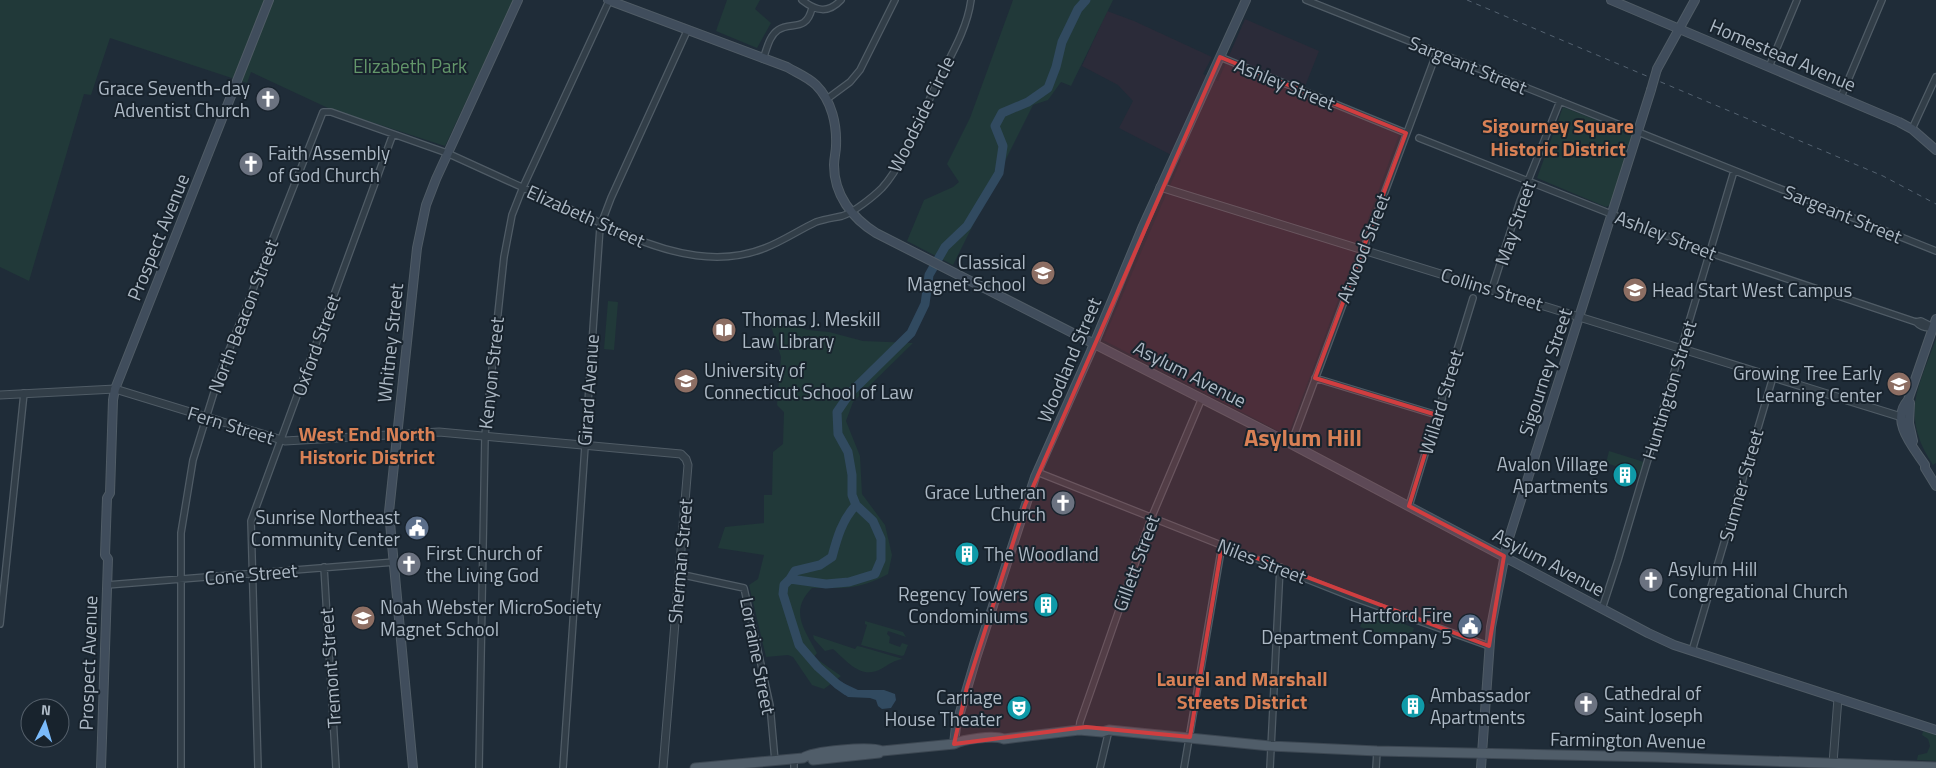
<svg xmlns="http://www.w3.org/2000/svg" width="1936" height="768" viewBox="0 0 1936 768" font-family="'Titillium Web',sans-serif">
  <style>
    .medical { fill: #2b2b39 }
    .green { fill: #213939 }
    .water { fill: #314a60 }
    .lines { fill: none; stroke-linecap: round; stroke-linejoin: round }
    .river { stroke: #314a60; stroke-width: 9 }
    .minor-casing { stroke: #505c66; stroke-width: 8 }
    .tertiary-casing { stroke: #505c66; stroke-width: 9 }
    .secondary-casing { stroke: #505c66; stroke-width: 10 }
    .primary-casing { stroke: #3c4752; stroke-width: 11 }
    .minor { stroke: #323e48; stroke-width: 5.5 }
    .tertiary { stroke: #323e48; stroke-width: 7 }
    .secondary { stroke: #404d5c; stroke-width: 8 }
    .primary { stroke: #505d69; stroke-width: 9 }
    .rail { stroke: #546270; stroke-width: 1; stroke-dasharray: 5 5; stroke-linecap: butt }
    .secondary-bridge-casing { stroke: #505c66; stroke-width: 10; stroke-linecap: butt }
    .secondary-bridge { stroke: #404d5c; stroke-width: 8 }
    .marked { fill: #d03e40; fill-opacity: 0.2; stroke: #d03e40; stroke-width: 4; stroke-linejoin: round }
    .labels { text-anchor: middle; stroke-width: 4; stroke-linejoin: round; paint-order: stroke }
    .street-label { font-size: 19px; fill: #adb9c5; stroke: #18232d }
    .park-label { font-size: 19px; fill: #63966a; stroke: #18232d }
    .poi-label { font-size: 19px; fill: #adb9c5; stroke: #18232d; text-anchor: start }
    .neighbourhood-label { font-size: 20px; font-weight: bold; fill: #d88055; stroke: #18232d }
    .district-label { font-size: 24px; font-weight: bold; fill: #d88055; stroke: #18232d }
  </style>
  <rect width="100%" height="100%" fill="#1f2c38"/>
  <path class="medical" d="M1107,11L1134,21L1212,57L1203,74L1218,81L1245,19L1319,51L1302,94L1399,135L1288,436L1103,340L1181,160L1119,128L1133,101L1118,85L1082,66Z"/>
  <path class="green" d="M0,0H514L445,146L328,108L251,72L247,83L110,38L91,95L84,94L29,281L0,267Z
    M727,0H760L755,9L771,23L757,48L716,31Z
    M1013,0H1113L1071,86L1061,82L1048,100L1033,105L953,265L907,241L924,200L953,187L959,182L947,164L970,118Z
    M1563,107L1632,134L1610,205L1606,207L1537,178Z
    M608,301L618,302L614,350L604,349Z
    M782,313L790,325L808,330L829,332L863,341L913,343L853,402L846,421L860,456L862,494L885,525L892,555L888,574C859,590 845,588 812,588C789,611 804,629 817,653L814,657L841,676L824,689L812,685L793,657L788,655L766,657L749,585L758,579L764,555L718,548L725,527L764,523V495H772L773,452L783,444L784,412L777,405L781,357L768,317Z
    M1936,339V463L1933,465C1900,415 1918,389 1936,339Z
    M1609,451L1644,462L1640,474L1606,463Z
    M1367,609L1414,628L1408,645L1360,627Z
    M865,621L903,632L906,637L888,631L887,634L890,637L889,643L900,647L902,643L908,645L904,655L902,656L861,645L867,625L865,624Z
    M813,635L855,649L857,646L862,647L903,659C894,660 888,665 881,669C861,680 847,661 833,649L825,651L814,639Z
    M1923,731L1936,735V761L1917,760L1918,755L1927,753L1930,746L1928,739L1922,735Z"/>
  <path class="water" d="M841,682L858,690H884L895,694L896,700L891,708L882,709L878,706L876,700L870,698L848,697L835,687Z"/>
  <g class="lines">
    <path class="river" d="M790,579L795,571L820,565L832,557C837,538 842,520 856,505
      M847,691L837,684L818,667L799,645L783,594L784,585L790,579L826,584L849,582L875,574L881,560V539L873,521L856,505L852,495V475L848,452L838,434L837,412L850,393L911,333L925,304L929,275L945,247L967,226L999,173L1003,146L995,126L1002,113L1028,102L1048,88L1056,67L1062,42L1078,9L1086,0"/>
    <defs>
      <path id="minor" d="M802,0C816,11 828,14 841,0
        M1306,0L1630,129
        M1220,57L1406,133
        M763,59C767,49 769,36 778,30C791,21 806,33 812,8
        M1769,67L1797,0
        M1841,97L1882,0
        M827,99L850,82L860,70L895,0
        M1912,129L1936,77
        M1638,132L1936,251
        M1419,138L1710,253L1916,322L1921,321L1933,327
        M1492,289L1520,201L1560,101
        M1916,322C1921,327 1926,329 1933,327
        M1315,378L1437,415
        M1291,444L1437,52
        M1037,472L1352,597L1489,646
        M1409,506L1473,298
        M324,567L336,768
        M679,574L744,588L770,705L775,761
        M107,585L395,562
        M1602,609L1618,560L1734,171
        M0,624L24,393
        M1692,651L1773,377
        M1079,730L1080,722L1150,521L1202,398
        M794,759V768
        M181,768V533L193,460L220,373L323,112H331L447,153L629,236C672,254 720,266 765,248C783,241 799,230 816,222C825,219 833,218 842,216C853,213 874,196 882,188C904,164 921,117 935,87C948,60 967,31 971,0
        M258,768L251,521L393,134
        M479,768L485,435L504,257L512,215L523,187L609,1
        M563,768L600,227L611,198L687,31
        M1100,768L1109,730
        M1184,768L1222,545
        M1270,768L1280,567
        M1376,768L1377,751"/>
      <path id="tertiary" d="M1160,187L1908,419
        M0,395L115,389L285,441L439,432L681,454L686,459L688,465L663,768
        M1833,763L1838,698"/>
      <path id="secondary" d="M608,0L787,67C797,73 808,77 816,85C832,101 837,125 836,146C836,152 834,158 834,165C834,195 852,218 876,233L1291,444L1648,633L1674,645L1936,730
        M1611,0L1899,122L1912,129L1936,150
        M1657,69L1695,0
        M1936,319L1908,400C1889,421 1914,448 1925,465V468L1936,486
        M1908,400L1910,403L1909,423L1913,441
        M954,744L956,726L976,658L1035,477L1091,351L1143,226L1246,0
        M101,768L108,559L105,555L107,498L110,493L113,400L115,389L269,0
        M413,768L389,512L417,248L426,205L436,179L518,0
        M1481,768L1491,627L1507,544L1651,90"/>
      <path id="primary" d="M813,760L879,753
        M695,768L803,758C813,751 870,746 882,751L954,744C964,739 993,735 1004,739L1079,730L1102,732L1109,730L1270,746L1377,751L1655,757L1936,767"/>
    </defs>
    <use href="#minor" class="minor-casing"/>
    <use href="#tertiary" class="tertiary-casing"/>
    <use href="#secondary" class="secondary-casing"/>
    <use href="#primary" class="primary-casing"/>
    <use href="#minor" class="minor"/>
    <use href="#tertiary" class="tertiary"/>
    <use href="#secondary" class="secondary"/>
    <use href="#primary" class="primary"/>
    <path class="rail" d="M1467,0L1883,176L1936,204"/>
    <defs>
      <path id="secondary-bridge" d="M1651,90L1657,69"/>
    </defs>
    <use href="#secondary-bridge" class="secondary-bridge-casing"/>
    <use href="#secondary-bridge" class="secondary-bridge"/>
  </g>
  <path class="marked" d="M1220,57L1406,133L1315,378L1437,415L1409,506L1504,556L1489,646L1222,545L1190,737L1086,727L954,744L967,687L1025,505Z"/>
  <defs>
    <symbol id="church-disc" viewBox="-11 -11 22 22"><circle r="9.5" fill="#6b7280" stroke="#18232d"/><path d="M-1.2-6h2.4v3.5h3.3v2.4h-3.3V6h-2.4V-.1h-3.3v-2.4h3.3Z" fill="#fff"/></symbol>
    <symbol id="school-disc" viewBox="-11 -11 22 22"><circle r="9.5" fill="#8d6e63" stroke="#18232d"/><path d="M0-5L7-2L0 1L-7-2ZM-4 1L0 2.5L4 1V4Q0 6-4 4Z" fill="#fff"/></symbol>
    <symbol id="library-disc" viewBox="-11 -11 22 22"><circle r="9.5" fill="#8d6e63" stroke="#18232d"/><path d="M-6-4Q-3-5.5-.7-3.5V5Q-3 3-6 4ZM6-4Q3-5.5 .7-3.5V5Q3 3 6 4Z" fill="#fff"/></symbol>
    <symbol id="university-disc" viewBox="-11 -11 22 22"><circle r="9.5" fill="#8d6e63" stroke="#18232d"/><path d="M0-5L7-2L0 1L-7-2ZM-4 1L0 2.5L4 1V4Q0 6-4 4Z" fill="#fff"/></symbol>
    <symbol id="building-disc" viewBox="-11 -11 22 22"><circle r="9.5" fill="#0f9aa8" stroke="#18232d"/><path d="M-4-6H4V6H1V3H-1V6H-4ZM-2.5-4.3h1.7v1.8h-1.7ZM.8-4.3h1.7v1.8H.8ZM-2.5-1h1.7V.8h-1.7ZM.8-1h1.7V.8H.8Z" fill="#fff"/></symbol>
    <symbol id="civic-disc" viewBox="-11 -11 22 22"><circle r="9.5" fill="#5c6f8a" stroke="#18232d"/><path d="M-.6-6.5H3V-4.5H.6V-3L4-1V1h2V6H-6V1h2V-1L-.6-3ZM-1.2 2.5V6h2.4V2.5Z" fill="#fff"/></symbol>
    <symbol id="theatre-disc" viewBox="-11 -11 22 22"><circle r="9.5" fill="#0f9aa8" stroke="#18232d"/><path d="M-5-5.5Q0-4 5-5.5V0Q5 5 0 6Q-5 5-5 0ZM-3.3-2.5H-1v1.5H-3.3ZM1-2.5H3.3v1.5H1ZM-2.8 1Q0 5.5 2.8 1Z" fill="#fff"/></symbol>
  </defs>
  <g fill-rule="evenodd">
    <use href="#church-disc" x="254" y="85" width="28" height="28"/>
    <use href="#church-disc" x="237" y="150" width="28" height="28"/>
    <use href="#school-disc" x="1029" y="259" width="28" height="28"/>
    <use href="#school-disc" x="1621" y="276" width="28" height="28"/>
    <use href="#library-disc" x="710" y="316" width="28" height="28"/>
    <use href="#university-disc" x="672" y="367" width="28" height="28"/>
    <use href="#school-disc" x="1885" y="370" width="28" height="28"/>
    <use href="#building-disc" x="1611" y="461" width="28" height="28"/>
    <use href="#church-disc" x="1049" y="489" width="28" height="28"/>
    <use href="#civic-disc" x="403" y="514" width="28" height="28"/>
    <use href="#building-disc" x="953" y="540" width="28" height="28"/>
    <use href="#church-disc" x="395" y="550" width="28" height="28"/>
    <use href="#church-disc" x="1637" y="566" width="28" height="28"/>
    <use href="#building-disc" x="1032" y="591" width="28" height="28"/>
    <use href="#school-disc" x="349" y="604" width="28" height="28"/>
    <use href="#civic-disc" x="1456" y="612" width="28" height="28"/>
    <use href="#church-disc" x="1572" y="690" width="28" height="28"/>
    <use href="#building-disc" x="1399" y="692" width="28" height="28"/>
    <use href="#theatre-disc" x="1005" y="694" width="28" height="28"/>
  </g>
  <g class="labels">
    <g class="street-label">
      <text transform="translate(1783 55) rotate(23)" y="7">Homestead Avenue</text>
      <text transform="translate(1468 65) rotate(22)" y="7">Sargeant Street</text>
      <text transform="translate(1285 84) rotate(22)" y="7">Ashley Street</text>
      <text transform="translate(921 114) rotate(-64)" y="7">Woodside Circle</text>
      <text transform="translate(1843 214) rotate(22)" y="7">Sargeant Street</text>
      <text transform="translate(586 216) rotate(24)" y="7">Elizabeth Street</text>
      <text transform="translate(1515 223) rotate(-71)" y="7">May Street</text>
      <text transform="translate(1666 235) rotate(21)" y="7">Ashley Street</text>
      <text transform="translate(158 237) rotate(-68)" y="7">Prospect Avenue</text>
      <text transform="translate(1363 248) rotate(-69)" y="7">Atwood Street</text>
      <text transform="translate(1492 289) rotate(17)" y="7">Collins Street</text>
      <text transform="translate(243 316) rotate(-69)" y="7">North Beacon Street</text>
      <text transform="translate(390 343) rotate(-84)" y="7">Whitney Street</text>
      <text transform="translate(316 345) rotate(-70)" y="7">Oxford Street</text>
      <text transform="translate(1069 360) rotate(-67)" y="7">Woodland Street</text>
      <text transform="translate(1545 372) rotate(-72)" y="7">Sigourney Street</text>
      <text transform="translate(491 373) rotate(-84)" y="7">Kenyon Street</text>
      <text transform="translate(1190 374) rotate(27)" y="7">Asylum Avenue</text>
      <text transform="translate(588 390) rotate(-86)" y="7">Girard Avenue</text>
      <text transform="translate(1669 390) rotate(-73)" y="7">Huntington Street</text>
      <text transform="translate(1441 402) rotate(-73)" y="7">Willard Street</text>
      <text transform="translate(231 425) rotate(17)" y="7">Fern Street</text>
      <text transform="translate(1741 485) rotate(-74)" y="7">Sumner Street</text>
      <text transform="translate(680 561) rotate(-85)" y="7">Sherman Street</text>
      <text transform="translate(1262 561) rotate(21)" y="7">Niles Street</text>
      <text transform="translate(1549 562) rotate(28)" y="7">Asylum Avenue</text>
      <text transform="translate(1136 563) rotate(-70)" y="7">Gillett Street</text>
      <text transform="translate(251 574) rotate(-5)" y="7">Cone Street</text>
      <text transform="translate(758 656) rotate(79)" y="7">Lorraine Street</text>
      <text transform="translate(88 663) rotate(-88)" y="7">Prospect Avenue</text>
      <text transform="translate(330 668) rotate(-94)" y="7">Tremont Street</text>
      <text transform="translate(1628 740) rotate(1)" y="7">Farmington Avenue</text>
    </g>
    <g class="park-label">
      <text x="410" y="73">Elizabeth Park</text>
    </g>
    <g class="poi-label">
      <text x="250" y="95" text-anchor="end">Grace Seventh-day<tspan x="250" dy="22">Adventist Church</tspan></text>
      <text x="268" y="160">Faith Assembly<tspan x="268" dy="22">of God Church</tspan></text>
      <text x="1026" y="269" text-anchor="end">Classical<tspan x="1026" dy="22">Magnet School</tspan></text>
      <text x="1652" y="297">Head Start West Campus</text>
      <text x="742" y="326">Thomas J. Meskill<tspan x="742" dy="22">Law Library</tspan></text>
      <text x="704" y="377">University of<tspan x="704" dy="22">Connecticut School of Law</tspan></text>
      <text x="1882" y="380" text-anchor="end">Growing Tree Early<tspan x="1882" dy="22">Learning Center</tspan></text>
      <text x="1608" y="471" text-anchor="end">Avalon Village<tspan x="1608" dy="22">Apartments</tspan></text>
      <text x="1046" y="499" text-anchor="end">Grace Lutheran<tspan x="1046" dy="22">Church</tspan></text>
      <text x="400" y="524" text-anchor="end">Sunrise Northeast<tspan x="400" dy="22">Community Center</tspan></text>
      <text x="426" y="560">First Church of<tspan x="426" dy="22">the Living God</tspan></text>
      <text x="984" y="561">The Woodland</text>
      <text x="1668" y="576">Asylum Hill<tspan x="1668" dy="22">Congregational Church</tspan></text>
      <text x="1028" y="601" text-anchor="end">Regency Towers<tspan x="1028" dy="22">Condominiums</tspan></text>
      <text x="380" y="614">Noah Webster MicroSociety<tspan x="380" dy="22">Magnet School</tspan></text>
      <text x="1452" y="622" text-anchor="end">Hartford Fire<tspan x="1452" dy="22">Department Company 5</tspan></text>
      <text x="1604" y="700">Cathedral of<tspan x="1604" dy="22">Saint Joseph</tspan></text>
      <text x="1430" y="702">Ambassador<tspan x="1430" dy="22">Apartments</tspan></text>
      <text x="1002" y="704" text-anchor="end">Carriage<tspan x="1002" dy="22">House Theater</tspan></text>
    </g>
    <g class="neighbourhood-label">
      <text x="1558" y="133">Sigourney Square<tspan x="1558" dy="23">Historic District</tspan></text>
      <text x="367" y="441">West End North<tspan x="367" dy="23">Historic District</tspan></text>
      <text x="1242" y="686">Laurel and Marshall<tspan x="1242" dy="23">Streets District</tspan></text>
    </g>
    <g class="district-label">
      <text x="1303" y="446">Asylum Hill</text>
    </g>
  </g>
  <g transform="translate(45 723) rotate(5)"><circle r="24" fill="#18232d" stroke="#545f6a"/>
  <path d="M0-4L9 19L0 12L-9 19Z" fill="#7abbfc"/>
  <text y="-8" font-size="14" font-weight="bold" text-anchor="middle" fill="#adb9c5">N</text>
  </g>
</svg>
